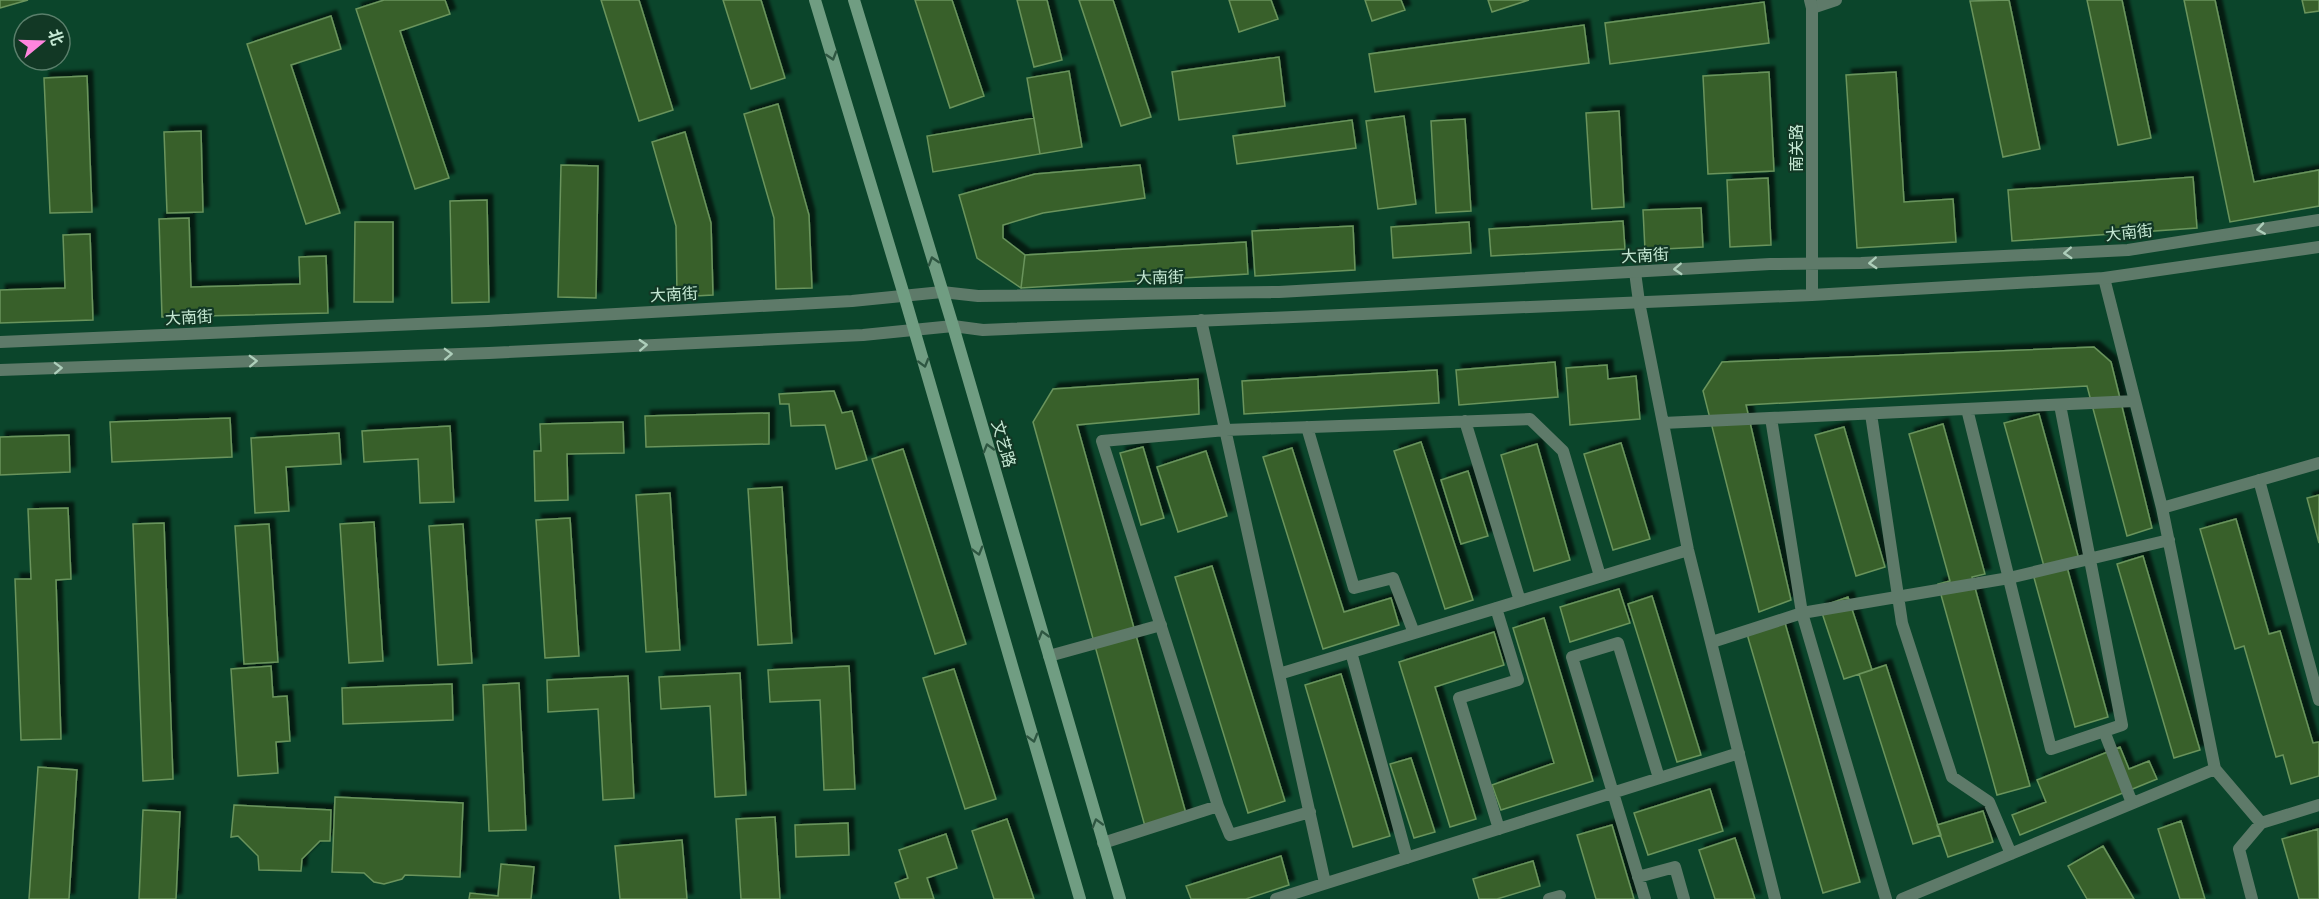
<svg xmlns="http://www.w3.org/2000/svg" width="2319" height="899" viewBox="0 0 2319 899" font-family="Inter,'Noto Sans SC',sans-serif">
  <style>
    .building { fill: #39612c; stroke: #6a945c; stroke-width: 1.5; filter: url(#shadow) }
    .lines { fill: none; stroke-linecap: round; stroke-linejoin: round }
    .minor { stroke: #5e7a69; stroke-width: 12 }
    .tertiary { stroke: #5e7a69; stroke-width: 12 }
    .secondary { stroke: #709d82; stroke-width: 12 }
    .oneway { stroke: #2e5641 }
    .oneway2 { stroke: #adceba }
    .labels { text-anchor: middle; stroke-width: 4.5; stroke-linejoin: round; paint-order: stroke }
    .street-label { font-size: 16px; fill: #c7ead5; stroke: #123825 }
  </style>
  <defs>
    <filter id="shadow"><feDropShadow dx="5.5" dy="-5.5" stdDeviation="1.5" flood-color="#0009"/></filter>
  </defs>
  <rect width="100%" height="100%" fill="#0b452b"/>
  <path class="building" d="M0,0H28L0,8Z
    M384,0H445L450,14L400,31L449,178L415,189L356,9Z
    M601,0H639L673,110L639,121Z
    M723,0H761L785,78L751,89Z
    M915,0H952L984,96L950,108Z
    M1017,0H1047L1062,60L1034,67Z
    M1079,0H1113L1151,117L1121,126Z
    M1229,0H1271L1278,19L1239,32Z
    M1365,0H1401L1405,10L1372,21Z
    M1488,0H1529L1492,12Z
    M2009,0L2040,149L2003,157L1970,1Z
    M2087,0H2122L2151,138L2118,145Z
    M2184,0H2215L2254,182L2319,170V206L2230,222Z
    M2302,0H2319V11L2305,13Z
    M1764,2L1769,43L1610,64L1605,23Z
    M331,16L341,49L291,65L340,213L306,224L247,44Z
    M1584,25L1589,63L1375,92L1369,54Z
    M1279,57L1285,106L1179,120L1172,72Z
    M1069,71L1082,147L1040,154L1027,78Z
    M1769,72L1774,171L1708,174L1703,76Z
    M1896,72L1904,202L1953,199L1956,242L1857,248L1846,75Z
    M87,76L92,212L50,213L44,78Z
    M778,104L809,215L812,288L776,289L774,218L744,114Z
    M1619,111L1624,207L1592,209L1586,113Z
    M1404,116L1416,204L1378,209L1366,121Z
    M1034,118L1040,154L933,172L927,136Z
    M1465,119L1471,211L1436,213L1431,121Z
    M1352,120L1356,148L1237,164L1233,136Z
    M201,131L203,212L167,213L164,132Z
    M685,132L711,223L713,295L677,297L676,226L652,142Z
    M561,165L598,166L596,298L558,297Z
    M1140,165L1145,198L1043,213L1003,225V238L1025,255L1021,288L977,258L959,195L1035,174Z
    M2193,177L2197,228L2012,241L2008,190Z
    M1768,178L1771,245L1730,247L1727,180Z
    M487,200L489,302L452,303L450,201Z
    M1701,208L1703,247L1645,250L1643,210Z
    M189,218L191,287L300,284L299,257L326,256L328,313L162,317L159,219Z
    M1623,221L1625,249L1491,256L1489,229Z
    M355,222H393V302H354Z
    M1469,222L1471,253L1393,258L1391,227Z
    M1353,226L1355,270L1255,276L1252,231Z
    M90,234L93,320L0,323V290L65,288L63,235Z
    M1246,242L1248,274L1021,288L1025,255Z
    M2094,347L2111,362L2152,528L2127,536L2087,386L1746,405L1791,600L1759,612L1703,391L1722,362Z
    M1555,362L1558,397L1459,405L1456,370Z
    M1607,365L1608,379L1636,376L1640,419L1570,425L1566,368Z
    M1437,370L1439,403L1244,414L1242,381Z
    M1198,379L1199,414L1077,425L1187,817L1146,830L1033,422L1053,389Z
    M834,391L842,413L852,411L867,460L836,469L825,425L791,426L789,404H780L779,394Z
    M769,413V444L646,447L645,416Z
    M2039,414L2080,563L2067,567L2108,717L2075,727L2033,574L2045,570L2004,423Z
    M230,418L232,457L112,462L110,422Z
    M623,422L624,453L567,454L568,500L535,501L534,451H541L540,424Z
    M1943,424L1985,574L1972,577L2030,786L1997,795L1938,584L1950,581L1909,434Z
    M450,426L454,502L420,503L418,459L364,462L362,431Z
    M1844,427L1885,567L1856,576L1815,435Z
    M339,433L341,464L286,467L289,511L255,513L251,438Z
    M69,435L70,472L0,475V437Z
    M1421,442L1473,600L1445,609L1394,451Z
    M1621,443L1650,539L1613,550L1584,454Z
    M1537,444L1570,560L1534,571L1501,455Z
    M1143,447L1164,518L1141,525L1120,453Z
    M1292,448L1344,612L1391,598L1399,625L1323,649L1263,457Z
    M903,449L966,644L935,654L872,459Z
    M1206,451L1227,516L1178,532L1157,467Z
    M1468,471L1488,536L1461,544L1441,480Z
    M782,487L792,643L758,645L748,489Z
    M670,493L680,650L646,652L636,495Z
    M2319,495V543L2307,498Z
    M68,508L71,579L56,580L61,739L21,740L15,579H31L28,509Z
    M570,518L579,656L545,658L536,520Z
    M2236,519L2269,634L2280,631L2313,743L2319,742V776L2291,784L2283,755L2276,757L2244,646L2235,649L2200,529Z
    M374,522L383,661L349,663L340,524Z
    M164,523L173,779L143,781L133,524Z
    M269,524L278,662L244,664L235,526Z
    M463,524L472,663L438,665L429,526Z
    M2143,556L2200,750L2174,758L2117,564Z
    M1212,566L1285,801L1248,813L1175,577Z
    M1619,589L1630,623L1570,642L1560,607Z
    M1652,596L1701,755L1677,762L1628,604Z
    M1848,597L1872,670L1844,679L1820,607Z
    M1544,618L1593,781L1501,810L1492,785L1554,763L1513,628Z
    M1785,623L1860,882L1823,893L1747,634Z
    M1494,632L1504,665L1435,687L1476,819L1450,827L1399,662Z
    M1886,665L1941,835L1913,844L1859,674Z
    M271,666L273,697L287,696L290,741L276,742L278,773L238,776L231,669Z
    M849,666L855,789L824,790L820,700L770,702L768,670Z
    M954,669L996,799L965,809L923,678Z
    M740,673L746,795L715,797L710,706L661,709L659,677Z
    M1341,674L1390,836L1353,847L1305,685Z
    M628,676L634,798L603,800L598,709L548,712L547,680Z
    M519,683L526,830L489,831L483,685Z
    M452,684L453,720L343,724L342,688Z
    M2120,747L2129,769L2149,761L2157,779L2020,835L2012,815L2046,802L2037,780Z
    M1411,758L1435,832L1414,838L1390,764Z
    M38,767L77,770L69,899H29Z
    M1710,789L1723,831L1648,855L1634,813Z
    M335,797L463,803L460,877L405,875L402,879L384,884L374,882L364,873L332,872Z
    M234,805L331,810L330,841H320L302,859L301,871L259,870L258,856L238,836L231,837Z
    M143,810L180,812L176,899H139Z
    M1983,811L1993,842L1948,857L1937,825Z
    M775,817L780,899H741L736,819Z
    M1007,819L1034,899H994L972,831Z
    M2181,821L2205,899H2180L2158,829Z
    M848,823L849,855L796,857L795,825Z
    M1612,825L1634,899H1596L1577,835Z
    M2318,829L2319,899H2299L2282,839Z
    M946,834L957,868L927,878L934,899H900L895,883L908,878L899,850Z
    M1735,838L1755,899H1715L1699,850Z
    M682,840L687,899H620L615,846Z
    M2103,846L2134,899H2087L2068,866Z
    M1281,856L1289,885L1246,899H1191L1186,886Z
    M1533,861L1540,886L1497,899H1479L1473,879Z
    M501,864L534,867L531,899H469L470,893L498,896Z"/>
  <g class="lines">
    <path class="minor" d="M1812,8L1836,0
      M1635,272L1639,302L1688,550L1775,899
      M2104,278L2162,508L2319,463
      M1201,320L1325,883
      M1967,409L2051,749L2122,725L2060,405
      M1871,414L1902,623L1952,777L1989,802L2011,854
      M1771,418L1802,613L1886,899
      M1465,421L1520,601
      M1663,423L2135,401
      M1307,427L1354,588L1393,578L1414,633
      M2259,480L2319,700
      M2162,508L2215,769L2261,823L2319,805
      M1496,608L1518,680L1459,698L1499,829
      M1712,642L1802,613L2009,578L2169,540
      M1351,652L1407,858
      M1049,656L1161,625
      M1279,674L1688,550
      M2104,731L2132,803
      M1218,806L1230,835L1310,812
      M1103,843L1218,806L1102,441L1226,430L1530,419L1563,451L1600,576
      M1638,877L1675,867L1684,899
      M1276,899L1739,753
      M1549,899L1560,896
      M1645,899L1572,657L1618,643L1659,778
      M1902,899L2215,769
      M2252,899L2239,849L2261,823"/>
    <path class="tertiary" d="M1810,0L1812,8V295
      M0,342L488,321L852,301L942,292L978,296L1279,292L1770,264L1861,263L2128,250L2319,220
      M0,370L489,353L863,335L953,326L983,330L1812,295L2104,278L2319,247"/>
    <path class="secondary" d="M815,0L904,295L1080,899
      M854,0L953,326L1120,899"/>
  </g>
  <defs><path id="oneway-chevron" d="M-2-3.5L2.5 0L-2 3.5" fill="none" stroke-width="1.6" stroke-linecap="round" stroke-linejoin="round" transform="scale(1.5)"/></defs>
  <g class="oneway">
    <use href="#oneway-chevron" transform="translate(832 56) rotate(73)"/>
    <use href="#oneway-chevron" transform="translate(933 261) rotate(-107)"/>
    <use href="#oneway-chevron" transform="translate(924 363) rotate(74)"/>
    <use href="#oneway-chevron" transform="translate(988 448) rotate(-106)"/>
    <use href="#oneway-chevron" transform="translate(978 551) rotate(74)"/>
    <use href="#oneway-chevron" transform="translate(1043 635) rotate(-106)"/>
    <use href="#oneway-chevron" transform="translate(1033 738) rotate(74)"/>
    <use href="#oneway-chevron" transform="translate(1097 823) rotate(-106)"/>
  </g>
  <g class="oneway2">
    <use href="#oneway-chevron" transform="translate(2261 229) rotate(171)"/>
    <use href="#oneway-chevron" transform="translate(2068 253) rotate(177)"/>
    <use href="#oneway-chevron" transform="translate(1873 263) rotate(177)"/>
    <use href="#oneway-chevron" transform="translate(1678 269) rotate(177)"/>
    <use href="#oneway-chevron" transform="translate(643 345) rotate(-3)"/>
    <use href="#oneway-chevron" transform="translate(448 354) rotate(-2)"/>
    <use href="#oneway-chevron" transform="translate(253 361) rotate(-2)"/>
    <use href="#oneway-chevron" transform="translate(58 368) rotate(-2)"/>
  </g>
  <g class="labels">
    <g class="street-label">
      <text transform="translate(1796 148) rotate(-90)" y="6">南关路</text>
      <text transform="translate(2129 232) rotate(-6)" y="6">大南街</text>
      <text transform="translate(1645 255) rotate(-3)" y="6">大南街</text>
      <text transform="translate(1160 277) rotate(-1)" y="6">大南街</text>
      <text transform="translate(674 294) rotate(-3)" y="6">大南街</text>
      <text transform="translate(189 317) rotate(-3)" y="6">大南街</text>
      <text transform="translate(1004 444) rotate(74)" y="6">文艺路</text>
    </g>
  </g>
  <g transform="translate(42 42) rotate(71)"><circle r="28" fill="#123825" stroke="#5a7f6b" stroke-width="1.5"/>
  <path d="M0-4.5L10 22L0 15L-10 22Z" fill="#ff85de"/>
  <text y="-9" font-size="16" font-weight="bold" text-anchor="middle" fill="#c7ead5">北</text>
  </g>
</svg>
